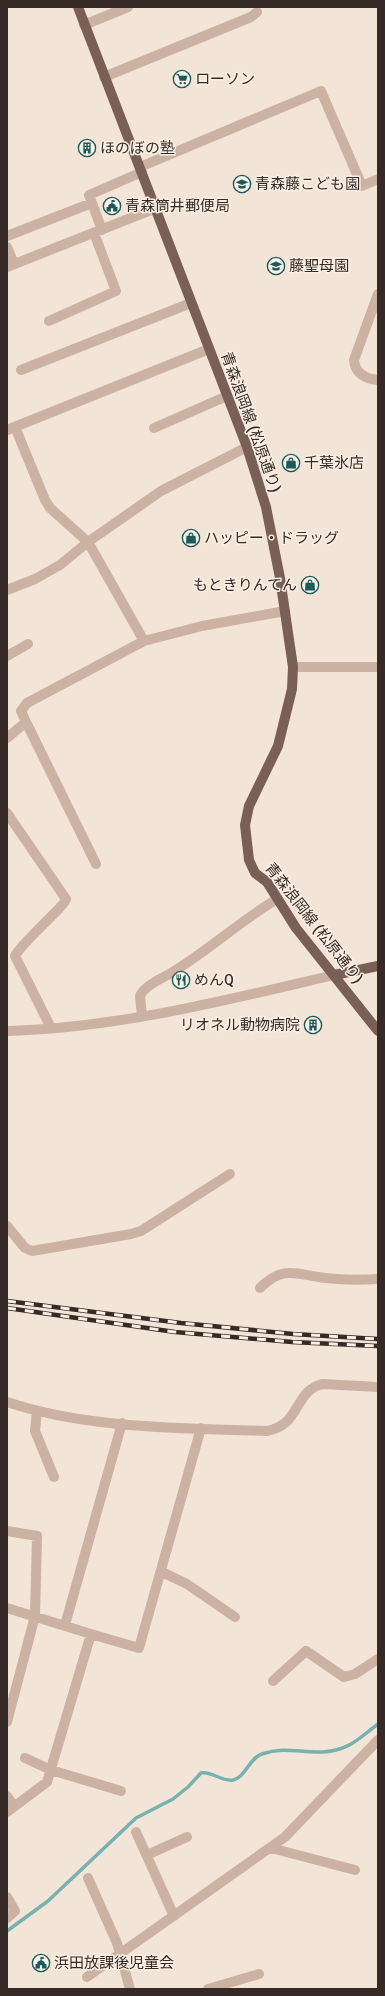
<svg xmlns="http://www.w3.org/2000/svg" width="385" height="1996" viewBox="0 0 385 1996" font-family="Signika,'Noto Sans JP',sans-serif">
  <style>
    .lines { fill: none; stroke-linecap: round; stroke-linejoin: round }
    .stream { stroke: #75b2b0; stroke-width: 3.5 }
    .minor { stroke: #ccb2a3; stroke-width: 10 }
    .tertiary { stroke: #ccb2a3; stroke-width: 10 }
    .primary { stroke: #795f55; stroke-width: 10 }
    .rail-casing { stroke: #362a26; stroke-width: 4.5 }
    .rail { stroke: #faefe4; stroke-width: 3; stroke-dasharray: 9; stroke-linecap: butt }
    .labels { text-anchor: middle; stroke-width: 3; stroke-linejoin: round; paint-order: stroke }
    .poi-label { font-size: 15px; fill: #362a26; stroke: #faefe4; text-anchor: start }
    .street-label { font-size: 15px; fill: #362a26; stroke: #faefe4 }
  </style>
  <rect width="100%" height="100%" fill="#f3e4d8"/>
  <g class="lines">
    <path class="stream" d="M7,1931L48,1901L136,1818L173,1799L188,1787L201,1773C212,1771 222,1782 233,1780C246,1777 249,1758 262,1754C284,1746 301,1753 322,1752C349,1751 359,1738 378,1724"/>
    <path class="minor" d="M84,25L128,7
      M104,77L251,17L257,12
      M140,167L321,91L362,186L378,179
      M102,230L89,195L142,172
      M7,236L92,203
      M7,247L14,264
      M7,267L156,208
      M378,294L354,360C355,373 365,379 378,380
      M49,321L116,291L94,233
      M21,370L191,303
      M15,427L45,500L50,508L88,542L144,641
      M154,428L227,396
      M7,430L209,349
      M7,590L35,579L60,565L88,542L161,491L247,447
      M7,656L28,644
      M293,667H378
      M26,722L96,864
      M7,738L26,722L21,711L27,703L144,641L202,626L285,611
      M7,813L66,899C65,906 22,942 15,956L51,1028
      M142,1016L140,996C145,985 161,979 171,973C208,951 240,921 277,899
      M7,1226L25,1248L32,1251L131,1234L141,1231L230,1174
      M260,1288C284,1264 297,1275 325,1278C343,1280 361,1280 378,1279
      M37,1411L35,1431L54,1477
      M7,1531L37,1536L35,1616L7,1722
      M162,1572L187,1584L235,1617
      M7,1608L91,1634L47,1782L7,1812
      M65,1625L122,1423
      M91,1634L139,1648L201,1428
      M273,1681L306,1651L344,1677L355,1674L378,1659
      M25,1758L51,1770L121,1791
      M7,1796L14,1806
      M136,1832L174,1916
      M271,1848L355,1870
      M147,1855L187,1837
      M88,1878L117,1943L130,1989
      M7,1897L15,1911L7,1918
      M87,1977L285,1837L378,1740
      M208,1989L259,1974"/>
    <path class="tertiary" d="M7,1031C117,1028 227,1000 334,975
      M7,1402C88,1429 182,1428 267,1431C302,1424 293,1392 322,1384L378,1387"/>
    <path class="primary" d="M78,7L247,447L266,507L280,578L293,667L292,689L278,746L249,806L245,825L249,860L255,873L267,882L296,928L378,1031
      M334,975L378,966"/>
    <defs>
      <path id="rail" d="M7,1301L181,1323L293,1334L378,1339
        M7,1308L175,1332L292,1342L378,1346"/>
    </defs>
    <use href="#rail" class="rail-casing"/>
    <use href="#rail" class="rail"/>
  </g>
  <defs>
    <symbol id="supermarket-ring" viewBox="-11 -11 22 22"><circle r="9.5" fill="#faefe4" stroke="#185b5a" stroke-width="1.5"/><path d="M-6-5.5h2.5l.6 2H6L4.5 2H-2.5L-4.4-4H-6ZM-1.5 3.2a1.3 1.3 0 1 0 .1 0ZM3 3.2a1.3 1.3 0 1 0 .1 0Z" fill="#185b5a"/></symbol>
    <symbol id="building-ring" viewBox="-11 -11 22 22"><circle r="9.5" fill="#faefe4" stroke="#185b5a" stroke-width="1.5"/><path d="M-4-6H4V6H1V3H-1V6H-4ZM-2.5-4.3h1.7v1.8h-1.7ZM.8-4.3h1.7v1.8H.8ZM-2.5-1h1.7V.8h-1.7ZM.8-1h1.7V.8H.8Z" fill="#185b5a"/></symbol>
    <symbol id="school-ring" viewBox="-11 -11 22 22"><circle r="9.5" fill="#faefe4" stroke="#185b5a" stroke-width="1.5"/><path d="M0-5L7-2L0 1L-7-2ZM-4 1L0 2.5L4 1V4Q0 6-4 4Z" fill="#185b5a"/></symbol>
    <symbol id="civic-ring" viewBox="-11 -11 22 22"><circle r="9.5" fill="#faefe4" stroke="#185b5a" stroke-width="1.5"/><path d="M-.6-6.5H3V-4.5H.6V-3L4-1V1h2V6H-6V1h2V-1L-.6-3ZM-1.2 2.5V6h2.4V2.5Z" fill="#185b5a"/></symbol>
    <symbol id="shop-ring" viewBox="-11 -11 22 22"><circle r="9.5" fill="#faefe4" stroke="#185b5a" stroke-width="1.5"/><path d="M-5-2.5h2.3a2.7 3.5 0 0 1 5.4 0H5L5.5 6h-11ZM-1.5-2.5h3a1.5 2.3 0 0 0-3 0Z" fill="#185b5a"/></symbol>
    <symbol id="restaurant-ring" viewBox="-11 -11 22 22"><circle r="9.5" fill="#faefe4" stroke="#185b5a" stroke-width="1.5"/><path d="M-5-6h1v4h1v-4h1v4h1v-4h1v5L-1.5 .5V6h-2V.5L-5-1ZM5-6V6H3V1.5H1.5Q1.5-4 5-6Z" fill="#185b5a"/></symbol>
  </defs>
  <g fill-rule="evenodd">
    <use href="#supermarket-ring" x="172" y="69" width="20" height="20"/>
    <use href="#building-ring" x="77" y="138" width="20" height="20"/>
    <use href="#school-ring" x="232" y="174" width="20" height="20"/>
    <use href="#civic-ring" x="102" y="196" width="20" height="20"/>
    <use href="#school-ring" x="266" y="256" width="20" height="20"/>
    <use href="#shop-ring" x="281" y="453" width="20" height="20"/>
    <use href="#shop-ring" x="181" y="528" width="20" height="20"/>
    <use href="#shop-ring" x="300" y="575" width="20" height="20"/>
    <use href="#restaurant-ring" x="171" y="970" width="20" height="20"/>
    <use href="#building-ring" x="303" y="1015" width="20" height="20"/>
    <use href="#civic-ring" x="31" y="1953" width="20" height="20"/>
  </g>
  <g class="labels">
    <g class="poi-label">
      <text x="195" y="84">ローソン</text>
      <text x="100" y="153">ほのぼの塾</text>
      <text x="255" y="189">青森藤こども園</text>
      <text x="125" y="211">青森筒井郵便局</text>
      <text x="289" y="271">藤聖母園</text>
      <text x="304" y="468">千葉氷店</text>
      <text x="204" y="543">ハッピー・ドラッグ</text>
      <text x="297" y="590" text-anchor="end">もときりんてん</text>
      <text x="194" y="985">めんQ</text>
      <text x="300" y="1030" text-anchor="end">リオネル動物病院</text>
      <text x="54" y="1968">浜田放課後児童会</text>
    </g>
    <g class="street-label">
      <text transform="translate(251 422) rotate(70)" y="5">青森浪岡線 (松原通り)</text>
      <text transform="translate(314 923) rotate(52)" y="5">青森浪岡線 (松原通り)</text>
    </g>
  </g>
  <rect width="385" height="1996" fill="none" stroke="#362a26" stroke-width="16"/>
</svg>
